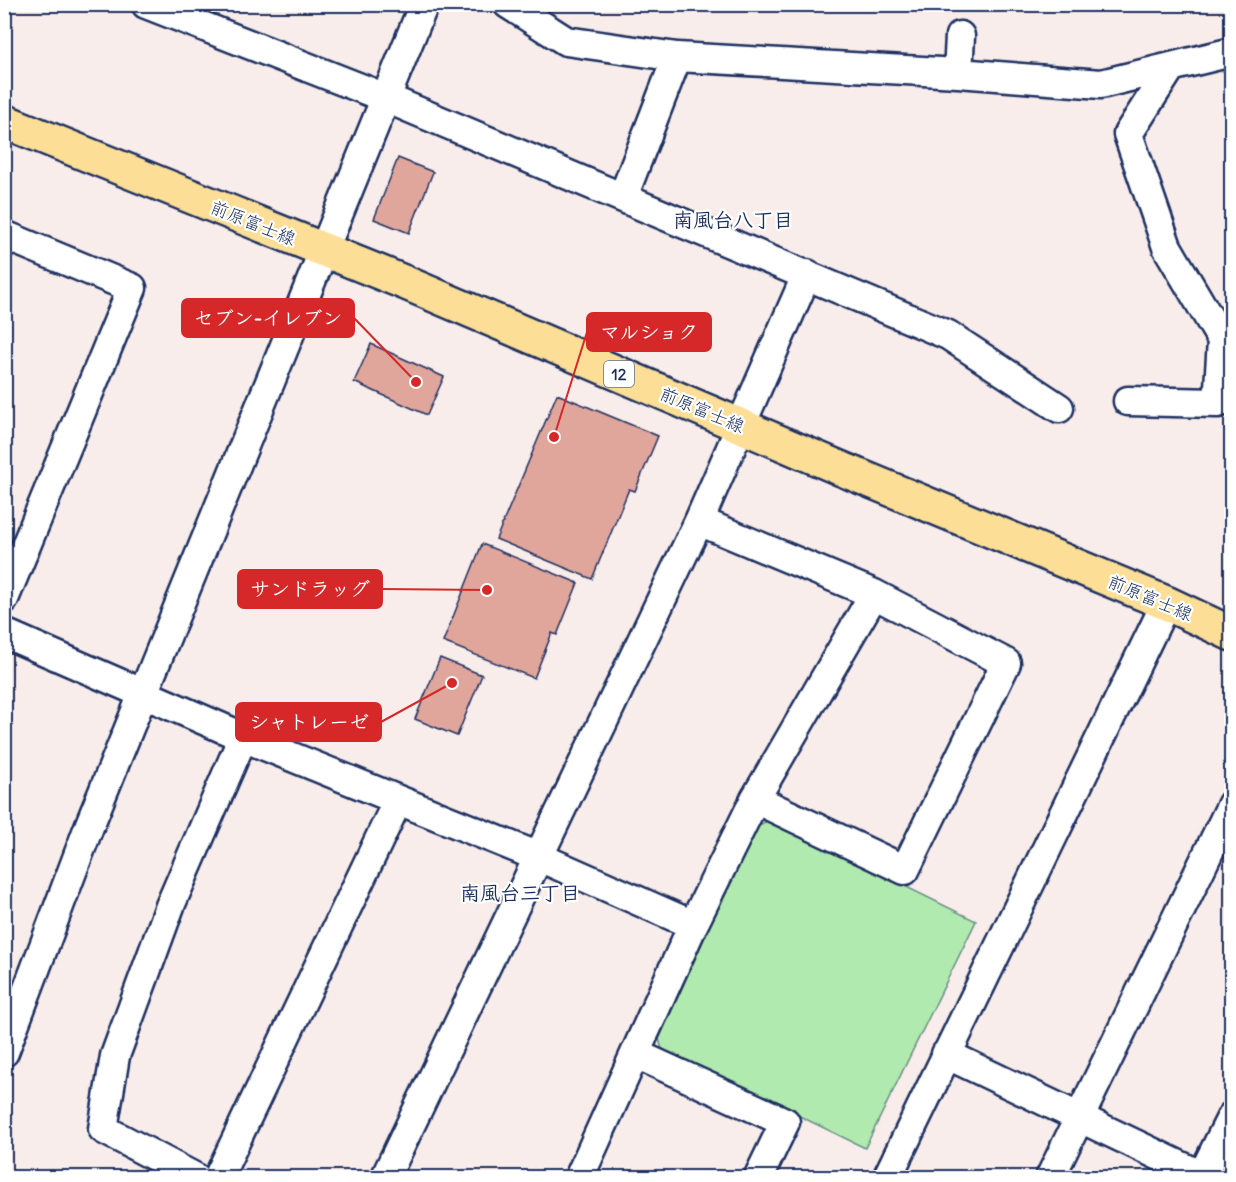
<svg xmlns="http://www.w3.org/2000/svg" width="1236" height="1182" viewBox="0 0 1236 1182" font-family="Delius,'Klee One',sans-serif">
  <style>
    .green { fill: #b1eaae; stroke: #668c86; stroke-width: 1.5 }
    .building { fill: #e0a69c; stroke: #1b2f5e; stroke-width: 1.5 }
    .lines { fill: none; stroke-linecap: round; stroke-linejoin: round }
    .minor-casing { stroke: #1b2f5e; stroke-width: 33 }
    .major-casing { stroke: #1b2f5e; stroke-width: 38 }
    .minor { stroke: #fff; stroke-width: 28 }
    .major { stroke: #fcde96; stroke-width: 33 }
    .labels { text-anchor: middle; stroke-width: 4.5; stroke-linejoin: round; paint-order: stroke }
    .shield { fill: #fff; stroke: #5f6d8e; stroke-width: 1.5 }
    .shield-label { font-size: 16px; font-weight: bold; fill: #1b2f5e }
    .street-label { font-size: 18px; fill: #1b2f5e; stroke: #fff }
    .neighbourhood-label { font-size: 20px; font-weight: bold; fill: #1b2f5e; stroke: #fff }
    .leader { fill: none; stroke: #d62828; stroke-width: 2 }
    .callout-dot { fill: #d62828; stroke: #fff; stroke-width: 2 }
    .callout { fill: #d62828; stroke: #d62828; stroke-width: 2 }
    .callout-label { font-size: 20px; text-anchor: middle; font-weight: bold; fill: #fff }
  </style>
  <rect width="100%" height="100%" fill="#f9edeb"/>
  <filter id="ink" filterUnits="userSpaceOnUse"><feTurbulence type="fractalNoise" baseFrequency=".0167" numOctaves="2"/><feDisplacementMap in="SourceGraphic" scale="12" xChannelSelector="R" yChannelSelector="G"/><feConvolveMatrix kernelMatrix="1 2 1 2 8 2 1 2 1" color-interpolation-filters="sRGB"/></filter>
  <g filter="url(#ink)">
    <path class="green" d="M770,820L976,921L865,1148L662,1049L659,1039L754,827Z"/>
    <path class="building" d="M398,158L433,172L409,233L374,219Z
      M371,344L444,377L427,415L354,382Z
      M557,394L658,436L635,491L629,489L592,579L496,539Z
      M482,544L578,583L557,635L552,633L534,678L443,642Z
      M440,658L482,675L457,736L415,719Z"/>
    <g class="lines">
      <defs>
        <path id="minor" d="M146,4L386,98L948,335L1059,408
          M508,4L566,41L677,57L958,73L1101,84L1232,52
          M958,73L960,36
          M623,197L677,57
          M4,235L132,288L4,599
          M1128,401L1218,403L1222,340L1167,247L1128,134L1171,67
          M699,521L874,594L1006,663L905,870L755,799
          M4,633L243,737L539,857L693,925
          M4,1052L90,824L424,4
          M636,1054L785,1122L758,1178
          M946,1054L1206,1178
          M196,1178L103,1129L115,1056L170,906L243,737
          M218,1178L398,800
          M385,1178L699,521L807,274
          M579,1178L693,925L755,799L874,594
          M887,1178L1166,603
          M1050,1178L1232,804
          M1201,1178L1232,1116"/>
        <path id="major" d="M4,121L406,283L842,469L1166,603L1232,634"/>
      </defs>
      <use href="#minor" class="minor-casing"/>
      <use href="#major" class="major-casing"/>
      <use href="#minor" class="minor"/>
      <use href="#major" class="major"/>
    </g>
  </g>
  <g class="labels">
    <rect class="shield" x="604" y="361" width="30" height="26" rx="4.5"/>
    <g class="shield-label">
      <text x="619" y="380">12</text>
    </g>
    <g class="street-label">
      <text transform="translate(253 223) rotate(22)" y="6">前原富士線</text>
      <text transform="translate(702 410) rotate(23)" y="6">前原富士線</text>
      <text transform="translate(1150 598) rotate(23)" y="6">前原富士線</text>
    </g>
    <g class="neighbourhood-label">
      <text x="733" y="227">南風台八丁目</text>
      <text x="520" y="900">南風台三丁目</text>
    </g>
  </g>
  <path class="leader" d="M416 382L354 318M554 437L587 332M487 590L382 589M452 683L381 722"/>
  <g class="callout-dot">
    <circle cx="416" cy="382" r="6"/>
    <circle cx="554" cy="437" r="6"/>
    <circle cx="487" cy="590" r="6"/>
    <circle cx="452" cy="683" r="6"/>
  </g>
  <g class="callout">
    <rect x="182" y="299" width="172" height="38" rx="6"/>
    <rect x="587" y="313" width="124" height="38" rx="6"/>
    <rect x="238" y="570" width="144" height="38" rx="6"/>
    <rect x="236" y="703" width="145" height="38" rx="6"/>
  </g>
  <g class="callout-label">
    <text x="268" y="325">セブン-イレブン</text>
    <text x="649" y="339">マルショク</text>
    <text x="310" y="596">サンドラッグ</text>
    <text x="309" y="729">シャトレーゼ</text>
  </g>
  <rect width="1236" height="1182" fill="none" stroke="#fff" stroke-width="24"/>
  <rect x="12" y="12" width="1212" height="1158" fill="none" stroke="#1b2f5e" stroke-width="2" filter="url(#ink)"/>
</svg>
